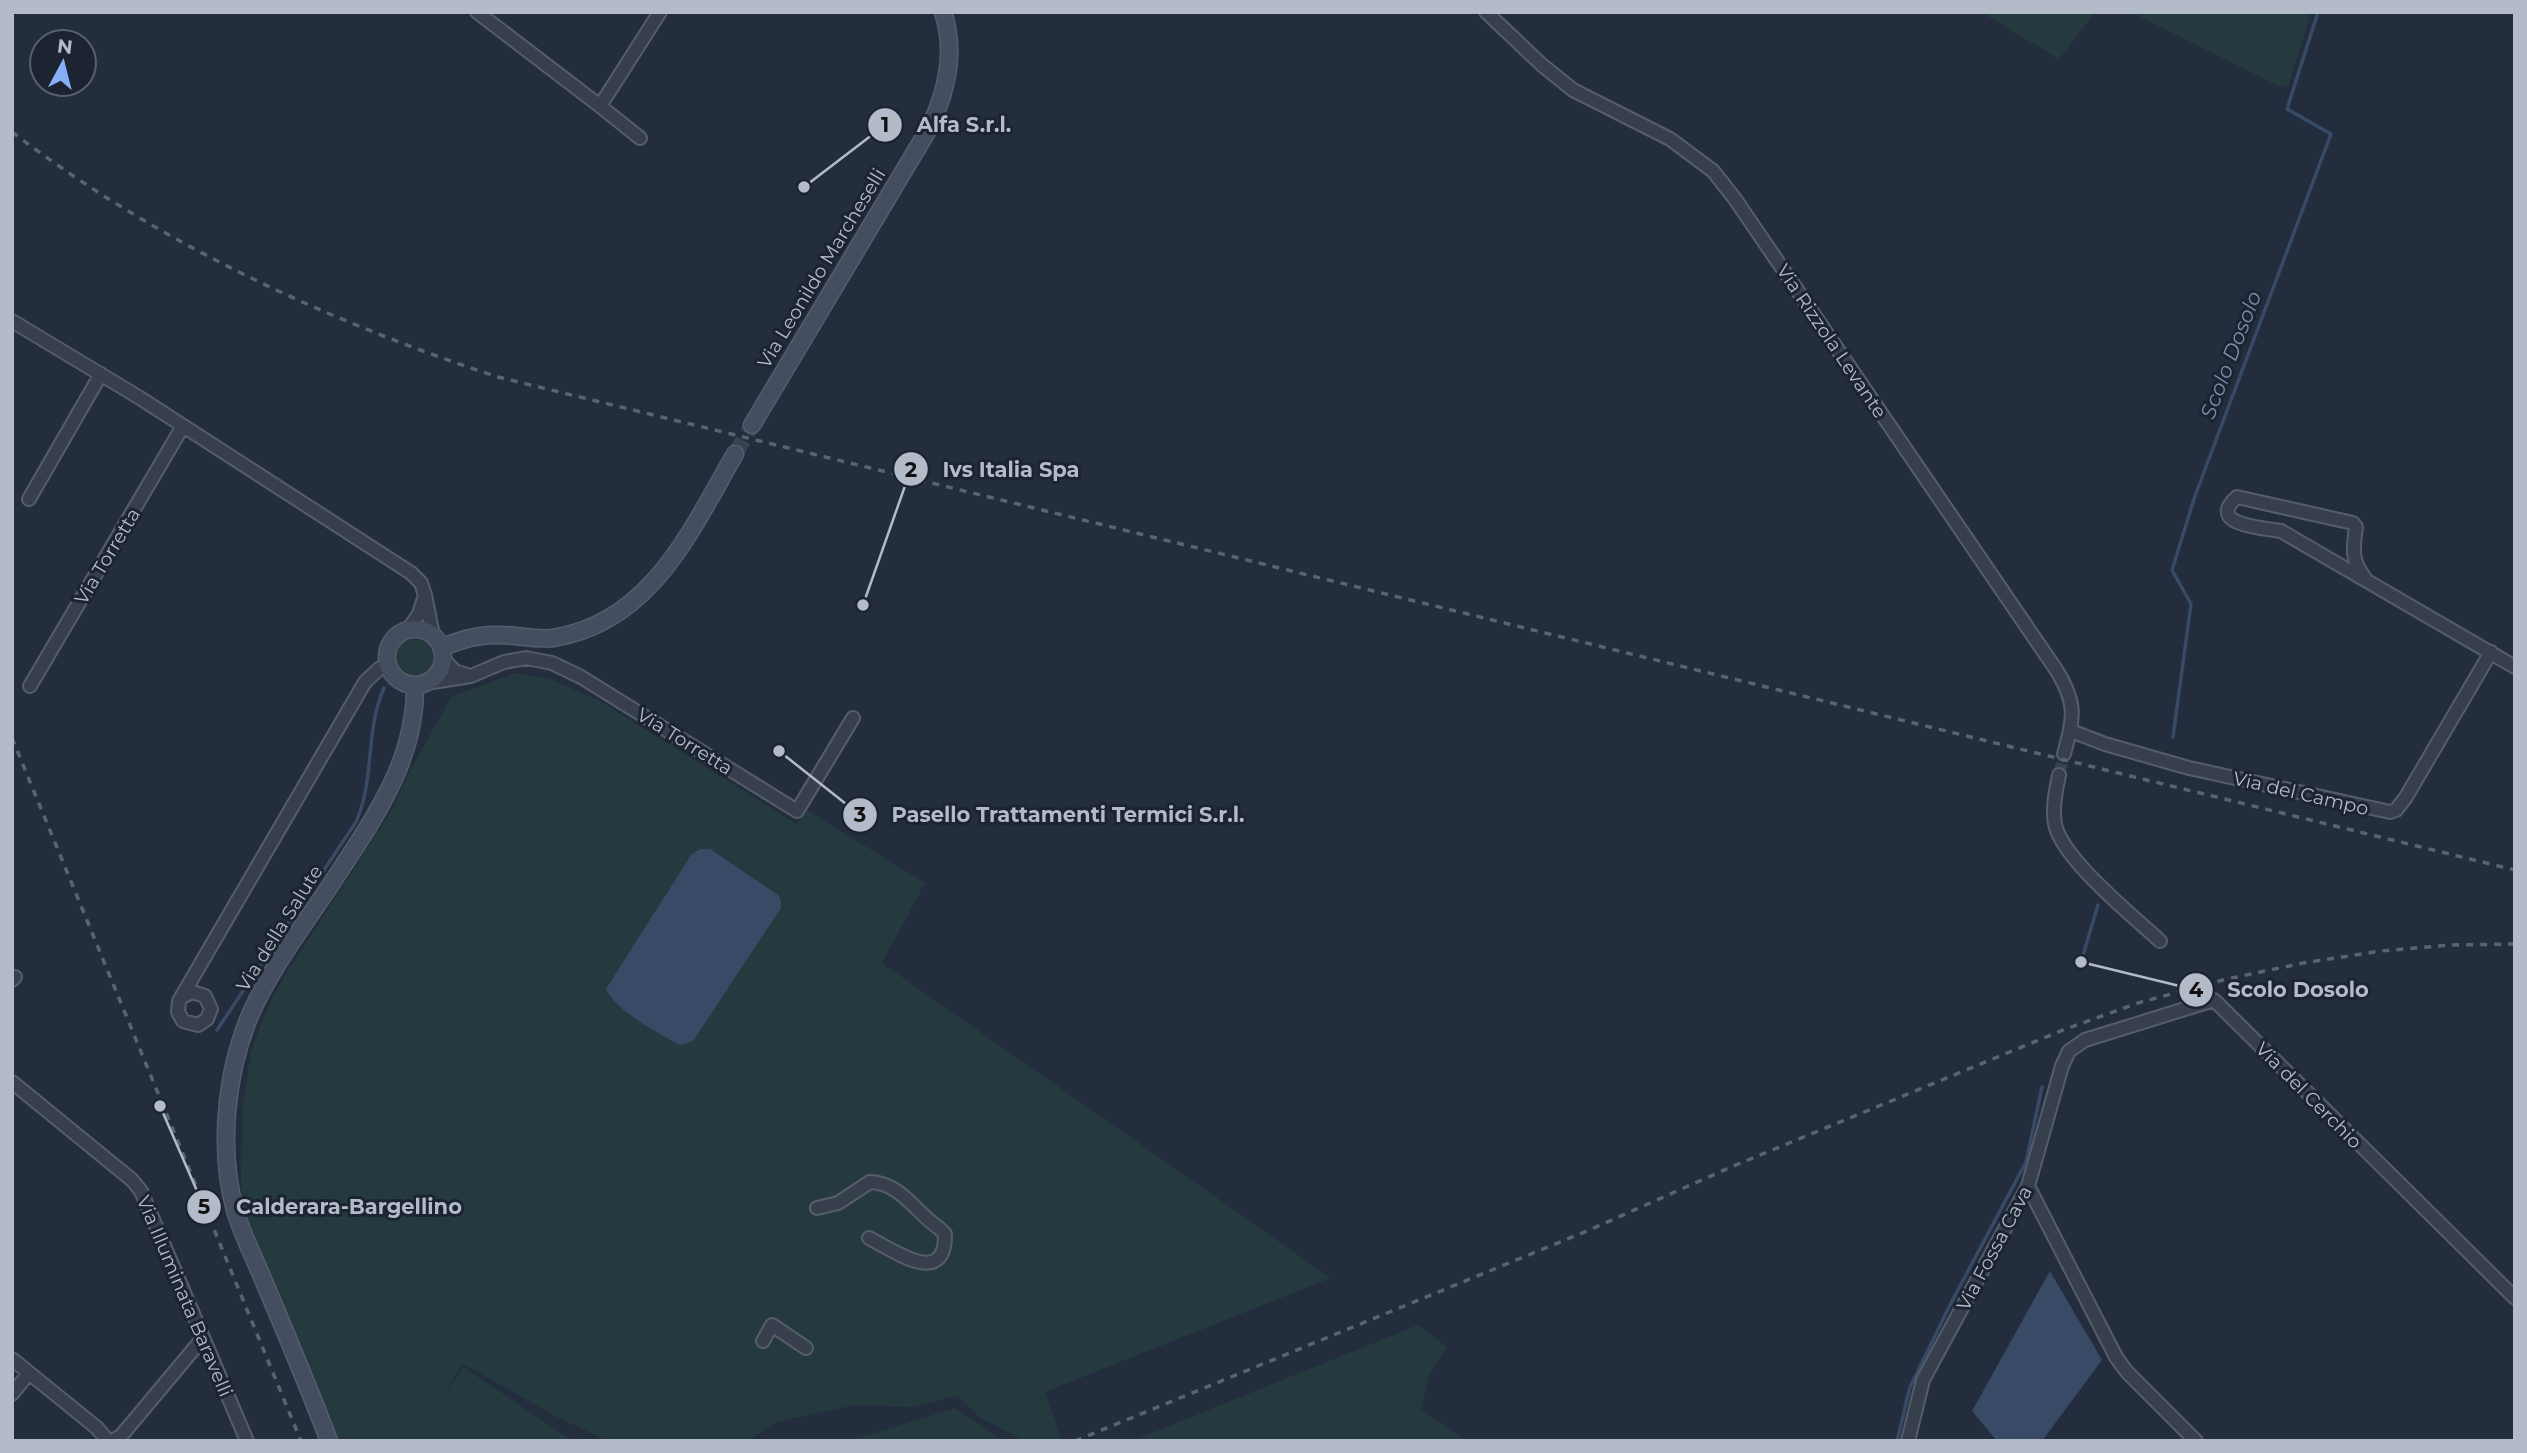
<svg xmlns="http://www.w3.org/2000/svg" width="2527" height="1453" viewBox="0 0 2527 1453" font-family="Montserrat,sans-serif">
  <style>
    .green { fill: #253a3e }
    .water { fill: #384a66 }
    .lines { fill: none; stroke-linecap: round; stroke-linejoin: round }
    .stream { stroke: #384a66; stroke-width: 3.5 }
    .street-tunnel { stroke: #394252; stroke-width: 12; stroke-dasharray: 12 6; stroke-linecap: butt }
    .secondary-tunnel { stroke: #394252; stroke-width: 16; stroke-dasharray: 16 8; stroke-linecap: butt }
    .street-casing { stroke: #555d6b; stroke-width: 16 }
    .secondary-casing { stroke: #555d6b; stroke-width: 19 }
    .street { stroke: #373f4d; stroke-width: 12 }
    .secondary { stroke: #454e60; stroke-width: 16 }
    .rail { stroke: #596374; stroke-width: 3.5; stroke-dasharray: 7 7; stroke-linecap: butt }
    .labels { text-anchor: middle; stroke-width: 6; stroke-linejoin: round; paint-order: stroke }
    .street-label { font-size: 19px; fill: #b3bac8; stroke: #1c2432 }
    .water-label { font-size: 21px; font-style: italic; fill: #7a8fb0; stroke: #1c2432 }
    .leader { fill: none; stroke: #b3bac8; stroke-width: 2.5 }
    .callout-dot { fill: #b3bac8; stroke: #1c2432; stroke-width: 2.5 }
    .mark-label { font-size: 21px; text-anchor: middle; font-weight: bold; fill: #111 }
    .callout-label { font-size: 21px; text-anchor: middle; font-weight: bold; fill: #b3bac8; stroke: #1c2432; stroke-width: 6; stroke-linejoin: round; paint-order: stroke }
  </style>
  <rect width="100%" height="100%" fill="#232d3d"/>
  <path class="green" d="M1981,12H2095L2059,59Z
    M2130,12H2311L2288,87L2276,85Z
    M397 657a18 18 0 1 1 36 0a18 18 0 1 1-36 0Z
    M515,673L548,678L600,701L797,824L807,810L925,883L882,963L1331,1278L1045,1392L1062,1441H1024L981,1418L956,1396L914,1407L855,1405L776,1422L748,1441H608L559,1418L463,1364L432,1413L463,1367L573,1441H338L251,1232L241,1192L242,1110L251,1051L263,1019L277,988L393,808L410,771L451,697Z
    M1418,1325L1447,1347L1429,1376L1421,1410L1468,1441H1132Z
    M955,1408L1004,1441H848Z"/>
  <path class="water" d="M700,849H710L778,895L781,901V908L693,1041L680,1045C659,1034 615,1010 606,989L691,855Z
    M2050,1271L2102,1360L2042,1441H1997L1972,1411Z"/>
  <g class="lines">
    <path class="stream" d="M2173,737L2191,604L2172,570L2195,496L2331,134L2287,109L2318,12
      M2081,962L2098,905
      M217,1030L356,822C375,780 365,730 384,688
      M1897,1441L1910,1387L1951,1303L2026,1162L2042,1087"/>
    <path class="street-tunnel" d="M2059,775L2064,754"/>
    <path class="secondary-tunnel" d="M735,454L752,425"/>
    <defs>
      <path id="street" d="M477,12L600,106L660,12
        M1486,12L1542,65L1573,90L1670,139L1713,171L1735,199L2057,671C2077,704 2074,717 2064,754
        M600,106L640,138
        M12,321L140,398L411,573L421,583L425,595
        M29,499L101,374
        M2365,578C2351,561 2353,548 2356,527L2353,523L2237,497C2205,525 2264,528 2281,531L2515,667
        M408,630L419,614L425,595L433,635
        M444,660L455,671L467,675
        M426,683L471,676L504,662L526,658L552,663L581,677L797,811L853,718
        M30,686L183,426
        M2071,731L2105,744L2189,768L2390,812L2396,810L2406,797L2491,652
        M2059,775C2056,790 2052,808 2055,824C2062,859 2132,915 2160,941
        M12,980L15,977
        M182,997L192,992L205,996L211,1009L207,1019L198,1025L183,1021L178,1012L179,1001L365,682L380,668L388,666
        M12,1082L132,1180L141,1191L247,1441
        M2028,1186L2116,1357L2127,1372L2196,1441
        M817,1208L838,1203L870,1182C901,1183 915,1212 939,1228L945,1234C946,1289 893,1250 869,1238
        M763,1341L772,1325L806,1348
        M12,1359L97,1428L108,1441
        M12,1394L29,1373
        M112,1441L121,1436L203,1338
        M1908,1441L1923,1380L2028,1186L2062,1066L2069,1051L2085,1040L2214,1000L2515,1298"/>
      <path id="secondary" d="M752,425L930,127C947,90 956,52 943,12
        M387 657a28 28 0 1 1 56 0a28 28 0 1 1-56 0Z
        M442,647C461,640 479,634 499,635C518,635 535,640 553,638C651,623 691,530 735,454
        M329,1441C309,1388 287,1336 265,1284C255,1259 242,1235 235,1210C218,1148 226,1071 251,1013C273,963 312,915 341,869C378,813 416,756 415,686"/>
    </defs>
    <use href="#street" class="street-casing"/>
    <use href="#secondary" class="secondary-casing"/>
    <use href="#street" class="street"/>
    <use href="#secondary" class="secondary"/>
    <path class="rail" d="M12,132C158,243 324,320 498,377L2515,870
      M12,738L301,1441
      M1075,1441L1587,1231L1731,1167L2063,1030L2138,1003L2223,980L2303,963L2381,951L2450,945L2515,944"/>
  </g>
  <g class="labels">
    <g class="street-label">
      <text transform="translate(821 268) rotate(-59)" y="7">Via Leonildo Marcheselli</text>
      <text transform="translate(1832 341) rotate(56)" y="7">Via Rizzola Levante</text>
      <text transform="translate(107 556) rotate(-59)" y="7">Via Torretta</text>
      <text transform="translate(685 741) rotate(32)" y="7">Via Torretta</text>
      <text transform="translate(2301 793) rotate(13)" y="7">Via del Campo</text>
      <text transform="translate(279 928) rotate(-58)" y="7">Via della Salute</text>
      <text transform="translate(2309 1095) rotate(45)" y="7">Via del Cerchio</text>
      <text transform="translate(1994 1248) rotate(-62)" y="7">Via Fossa Cava</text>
      <text transform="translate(185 1296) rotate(67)" y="7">Via Illuminata Baravelli</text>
    </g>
    <g class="water-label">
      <text transform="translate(2231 355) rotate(-69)" y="7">Scolo Dosolo</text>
    </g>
  </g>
  <path class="leader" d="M804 187L885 125M863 605L911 469M779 751L860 815M2081 962L2196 990M160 1106L204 1207"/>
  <g class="callout-dot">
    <circle cx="804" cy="187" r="7"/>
    <circle cx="863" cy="605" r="7"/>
    <circle cx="779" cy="751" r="7"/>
    <circle cx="2081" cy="962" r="7"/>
    <circle cx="160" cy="1106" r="7"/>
    <circle cx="885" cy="125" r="18"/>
    <circle cx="911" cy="469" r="18"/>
    <circle cx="860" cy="815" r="18"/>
    <circle cx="2196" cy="990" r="18"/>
    <circle cx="204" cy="1207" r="18"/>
  </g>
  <g class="mark-label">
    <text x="885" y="132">1</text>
    <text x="911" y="477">2</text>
    <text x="860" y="822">3</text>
    <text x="2196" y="997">4</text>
    <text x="204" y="1214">5</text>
  </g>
  <g class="callout-label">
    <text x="964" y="132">Alfa S.r.l.</text>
    <text x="1011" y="477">Ivs Italia Spa</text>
    <text x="1068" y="822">Pasello Trattamenti Termici S.r.l.</text>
    <text x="2298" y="997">Scolo Dosolo</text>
    <text x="349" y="1214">Calderara-Bargellino</text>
  </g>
  <rect width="2527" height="1453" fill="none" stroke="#b3bac8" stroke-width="28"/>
  <g transform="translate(63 63) rotate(7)"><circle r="33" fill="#1c2432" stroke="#58606e" stroke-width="2"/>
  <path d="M0-5L12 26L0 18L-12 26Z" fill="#87aff8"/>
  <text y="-10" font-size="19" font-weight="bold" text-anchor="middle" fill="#b3bac8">N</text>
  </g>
</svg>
